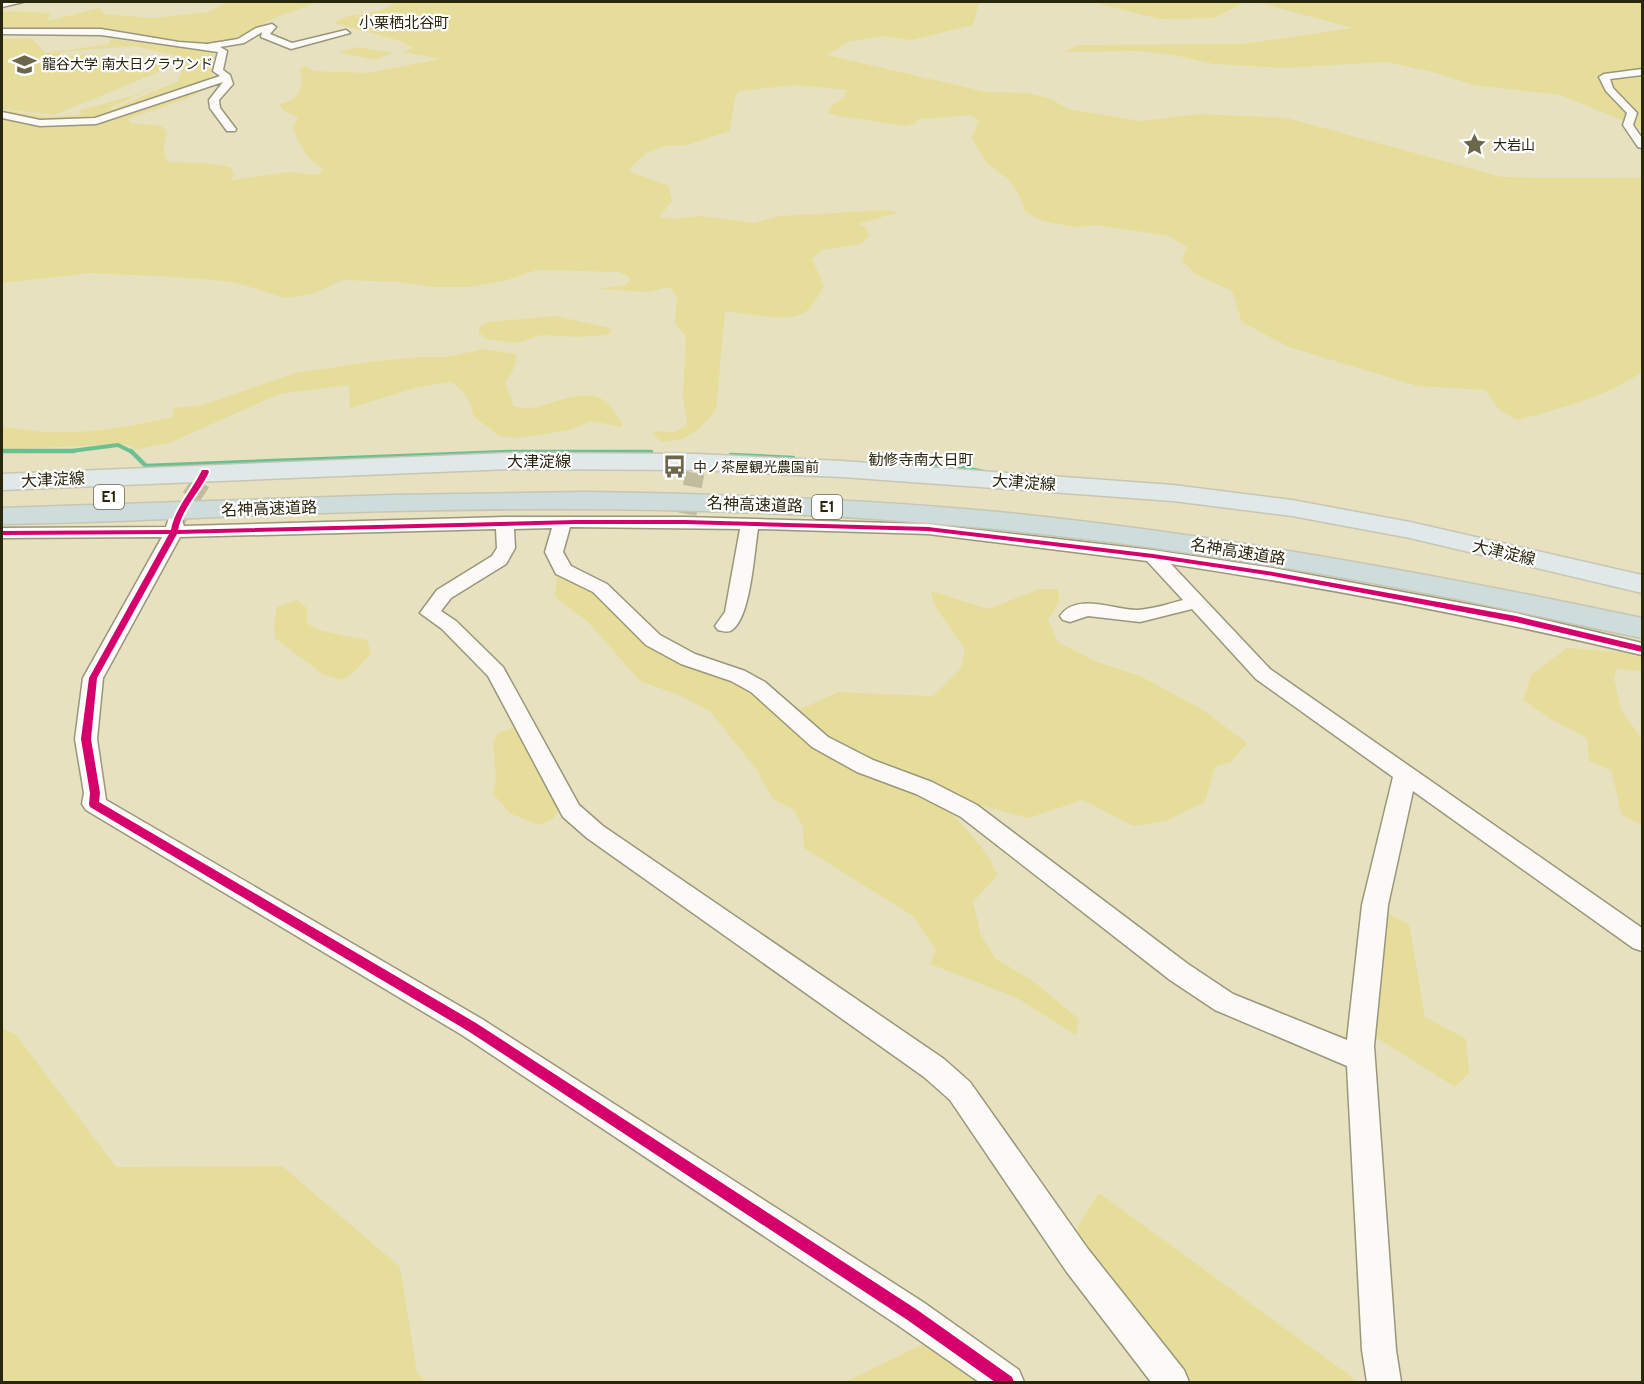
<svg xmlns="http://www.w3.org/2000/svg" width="1644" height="1384" viewBox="0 0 1644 1384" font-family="Overpass,'Noto Sans JP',sans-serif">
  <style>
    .green { fill: #e7dd9b }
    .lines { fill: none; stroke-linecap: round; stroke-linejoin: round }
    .stream-far1 { stroke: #6bc092; stroke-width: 4 }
    .stream { stroke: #6bc092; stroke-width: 4.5 }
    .minor-tunnel { stroke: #c1bc9c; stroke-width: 19; stroke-dasharray: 19 9; stroke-linecap: butt }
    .minor-casing { stroke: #9a967c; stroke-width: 3 }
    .primary-casing { stroke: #c7c5b4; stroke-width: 3 }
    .motorway-casing { stroke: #c7c5b4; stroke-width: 3 }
    .minor { fill: #fbfaf6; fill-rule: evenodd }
    .primary { fill: #e0e9e7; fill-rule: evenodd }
    .motorway { fill: #cedddc; fill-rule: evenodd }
    .cycleway-casing { stroke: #fff; stroke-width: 4 }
    .cycleway { fill: #d6006c; fill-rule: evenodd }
    .labels { text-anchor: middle; stroke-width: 4.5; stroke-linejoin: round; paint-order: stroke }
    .far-poi-label { font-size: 14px; fill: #29260e; stroke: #fff; text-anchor: start }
    .far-neighbourhood-label { font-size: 15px; fill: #29260e; stroke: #fff }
    .shield { fill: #fff; stroke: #696756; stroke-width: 1.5 }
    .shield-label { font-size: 15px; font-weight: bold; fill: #29260e }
    .street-label { font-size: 16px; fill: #29260e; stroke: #fff }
  </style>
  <rect width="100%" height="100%" fill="#e7e1c0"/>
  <path class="green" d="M226,2H318L272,19L241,38L200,45L94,30L2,29V11L50,13L48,21L99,8L105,14L152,18L209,12Z
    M395,2H979L973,25L912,40L880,36L848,42L827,55L986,92L1026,93L1049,98L1068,109L1141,121L1199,114L1287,118L1502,177L1642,178V372C1605,397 1560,409 1517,420L1499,410L1486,390L1417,386L1289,347L1242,322L1232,291L1195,274L1182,260L1187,247L1169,236L1096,225L1074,227L1042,221L1025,211L1019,195L1008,179L986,162L971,137L979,122L971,115L919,119L913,124L906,126L839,116L828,113L830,107L844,97L847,90L797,85L739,91L735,98L730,131L687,145L665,146L646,153L629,169L634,173L669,186L672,201L659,217L674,219L701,216L754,223L780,216L887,210L898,212L858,224L866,227L869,236L861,244L822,250L812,259L824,286C819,294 814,304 808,310C790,326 747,311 725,312L716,410L700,428L682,439L662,442L654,436L655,431L675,432L687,425L683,396L686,336L675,324L677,296L669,287L647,292L598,289L626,285L631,278L619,272L537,270L507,280L470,287H431L400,282L343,280L313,294L285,298L233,282L177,277L90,273L2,283V110L49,117L77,115L81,114L79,111L81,110L132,96L167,81L108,109H113L178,81L184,62L183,57L134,46L59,52L61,57L87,54L172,63L169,68L54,115L2,109V39L32,38L45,53L109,44L111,39L214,51L212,74L215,78L108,119L209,87L189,98L128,119L131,123L162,126L167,132C164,143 162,152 168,162L203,163L230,167L234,173L232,180L288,172L317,175L324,169C307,160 299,145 293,127L298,118L283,110L279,104C296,101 301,94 302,76L299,70L305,66L314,71L368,73L440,59L403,52L413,48L401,41L334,23C352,9 375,19 395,2Z
    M1101,2H1245L1214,18L1159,19L1096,3Z
    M1256,2H1642V131L1636,126L1560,95L1474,85L1433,72L1386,62L1285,68L1214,64L1174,55L1137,51L1064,52L1079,45L1243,44L1353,28Z
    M358,47L393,53L375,60L338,52Z
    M556,316L610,328L611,332L608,335L576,337L542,335L518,343L487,339L479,333V327L489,322Z
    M484,349L517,354L513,370L505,383L514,406C518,407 524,409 528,408C549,406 588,385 606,402C613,408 617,417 623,424L621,427L592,421L569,430L518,438L500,436L474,417L467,396L452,382L418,387L350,408L349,385L279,394L169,443L134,450L131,446L120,444L2,450V428C18,427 32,432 48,432C91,434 131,426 173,417V408L203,405L295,373L370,362L418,357H446Z
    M557,570L592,588L643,637L753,677L772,707L801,709L838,692L933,696L961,668L965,649L935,606L931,591L988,609L1040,589H1058L1059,602L1048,620L1058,642L1095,661L1140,676L1203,710L1247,743L1231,762L1215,767L1205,802L1166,821L1133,826L1083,800L1029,818L971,803L920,786C951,813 980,837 998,875L973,902L981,935L995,958L1034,982L1079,1019L1076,1035L1017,998L930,964L936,950L913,916L804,848L803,827L794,810L773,799L756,769L711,712L681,696L640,681L588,622L555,597Z
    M297,600L307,608V623L318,630L367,640L371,653L354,672L342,680L324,675L276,639L274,627L277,607Z
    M1567,648L1642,654V672L1617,668L1614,678L1621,710L1642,739V826L1622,815L1611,770L1589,761L1587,738L1551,719L1523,700L1531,675Z
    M513,728L530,738L560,808L554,818L540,825L511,814L493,794L496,777L493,743L498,733Z
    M1384,911L1409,925L1425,1017L1466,1039L1469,1073L1455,1087L1369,1033Z
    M2,1028L16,1035L116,1167L282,1166L400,1267L417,1373L426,1382H2Z
    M1099,1193L1349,1375L1356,1382H1189L1075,1231Z
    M923,1344L991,1382H845Z"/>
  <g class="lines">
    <path class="stream-far1" d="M2,451H71L118,445L132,452
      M505,452H651"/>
    <path class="stream" d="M2,451H74
      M131,451L146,466L509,452H651
      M731,455L793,458
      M884,463L959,467L983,472"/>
    <path class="minor-tunnel" d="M687,514L695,473
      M175,521L202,481"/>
    <defs>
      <path id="minor" d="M8,2H23L2,7V3Z
        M272,24L276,27L270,34L292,43L346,30L350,33L291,49L261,37L262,32L244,43L220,47L227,51L223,70L230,75L233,84L219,100L220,108L236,129L235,131H227L210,108L209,100L223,82L96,124L40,126L2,118V112L40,120L95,118L220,76L213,71L218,52L101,35L2,34V29H101L179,42L207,44L238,39L256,28Z
        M1642,69V75L1610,79L1613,88L1637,113L1633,125L1642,138V148L1638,147L1623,125L1627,113L1606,91L1599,77L1604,74Z
        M175,517L181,518L184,526L505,517H685L928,524L1153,550L1273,568L1516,613L1642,643V655C1486,618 1329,588 1171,564L1270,669L1642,928V951L1633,948L1413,791L1388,905L1374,1046L1396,1350L1401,1382H1367L1362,1350L1347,1066L1215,1010L1170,980L961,817L916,794L857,772L812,747L751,692L731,681L681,664L646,645L593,592L556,574L545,552L552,528L514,529L515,548L506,564L451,598L441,611L456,621L503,667L579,805L603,826L944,1059L970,1082L1088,1249L1184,1370L1189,1382H1151L1066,1271L950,1100L924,1077L587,838L563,817L488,676L442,629L420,613L437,590L492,556L497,548L496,529L180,537L103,678L97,739L106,800L482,1019L923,1302L1019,1370L1024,1382H979L899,1326L462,1035L86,810L82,804L84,793L75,739L83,678L162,537L2,538V528L166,527L169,518ZM570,527L740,529L725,612L715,626L718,630C722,631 728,633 732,630C751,617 754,552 758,529L928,534L1147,561L1183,600C1168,604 1153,609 1137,610C1114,610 1076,592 1060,616L1063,620L1070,622L1088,616L1140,622L1192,609L1256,679L1393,777L1362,905L1347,1040L1233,994L1188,964L977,805L932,782L873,760L828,737L765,682L745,671L695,654L660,635L607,584L571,566L563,552Z"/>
      <path id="primary" d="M512,453L697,454L842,461L1173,485L1292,500L1410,522L1642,575V593L1410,538L1292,516L1173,501L842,477L697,470L512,469L2,490V474Z"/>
      <path id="motorway" d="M586,492C724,494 861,499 998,512C1215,534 1429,573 1642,618V638C1572,624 1502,607 1431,594C1252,559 1071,533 889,520C723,508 557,507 391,511C261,514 131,522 2,524V508L392,495Z"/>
    </defs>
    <use href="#minor" class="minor-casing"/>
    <use href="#primary" class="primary-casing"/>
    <use href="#motorway" class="motorway-casing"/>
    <use href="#minor" class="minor"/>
    <use href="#primary" class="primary"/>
    <use href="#motorway" class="motorway"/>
    <defs>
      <path id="cycleway" d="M202,470H208L209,472C200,492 182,508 178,530L576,520H685L928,527L1153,554L1273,572L1516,616L1642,646V652L1516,622L1273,576L1153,558L928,531L685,524H576L177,534L97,678L91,739L100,793L99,802L476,1023L916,1309L1012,1377L1014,1382H995L906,1319L468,1031L90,807L89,804L90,793L81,739L89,678L169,534L2,535V531L171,530C174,510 193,489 202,470Z"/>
    </defs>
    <use href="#cycleway" class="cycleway-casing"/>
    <use href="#cycleway" class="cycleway"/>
  </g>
  <defs>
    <symbol id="university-bare" viewBox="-9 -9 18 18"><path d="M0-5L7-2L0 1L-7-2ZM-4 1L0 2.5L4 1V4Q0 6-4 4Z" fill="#6c674c" stroke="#fff" stroke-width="2.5" paint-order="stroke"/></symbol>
    <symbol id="sight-bare" viewBox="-9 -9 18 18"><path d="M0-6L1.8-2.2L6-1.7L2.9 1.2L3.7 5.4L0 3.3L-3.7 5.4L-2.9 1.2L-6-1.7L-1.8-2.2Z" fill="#6c674c" stroke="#fff" stroke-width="2.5" paint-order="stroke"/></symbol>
    <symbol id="bus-bare" viewBox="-9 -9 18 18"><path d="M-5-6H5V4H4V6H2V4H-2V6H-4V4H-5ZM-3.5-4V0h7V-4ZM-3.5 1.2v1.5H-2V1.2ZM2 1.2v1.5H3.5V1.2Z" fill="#6c674c" stroke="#fff" stroke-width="2.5" paint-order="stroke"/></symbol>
  </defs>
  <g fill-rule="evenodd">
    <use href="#university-bare" x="8" y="48" width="33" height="33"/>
    <use href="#sight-bare" x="1458" y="128" width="33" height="33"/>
    <use href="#bus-bare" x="658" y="450" width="33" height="33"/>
  </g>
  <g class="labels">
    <g class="far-poi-label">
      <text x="42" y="69">龍谷大学 南大日グラウンド</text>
      <text x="1493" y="150">大岩山</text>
      <text x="693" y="472">中ノ茶屋観光農園前</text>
    </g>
    <g class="far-neighbourhood-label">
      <text x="404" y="28">小栗栖北谷町</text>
      <text x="921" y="465">勧修寺南大日町</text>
    </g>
    <g class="shield">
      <rect x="94" y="485" width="30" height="24" rx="4.5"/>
      <rect x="812" y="495" width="30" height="24" rx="4.5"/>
    </g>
    <g class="shield-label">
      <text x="109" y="502">E1</text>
      <text x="827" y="512">E1</text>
    </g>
    <g class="street-label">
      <text x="539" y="467">大津淀線</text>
      <text transform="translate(53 479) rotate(-3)" y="6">大津淀線</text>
      <text transform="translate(1024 482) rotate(4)" y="6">大津淀線</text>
      <text transform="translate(755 504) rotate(2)" y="6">名神高速道路</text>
      <text transform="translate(269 508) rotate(-2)" y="6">名神高速道路</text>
      <text transform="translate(1238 551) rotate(9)" y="6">名神高速道路</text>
      <text transform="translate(1504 552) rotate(13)" y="6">大津淀線</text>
    </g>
  </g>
  <rect width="1644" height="1384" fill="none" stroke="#29260e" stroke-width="6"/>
</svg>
